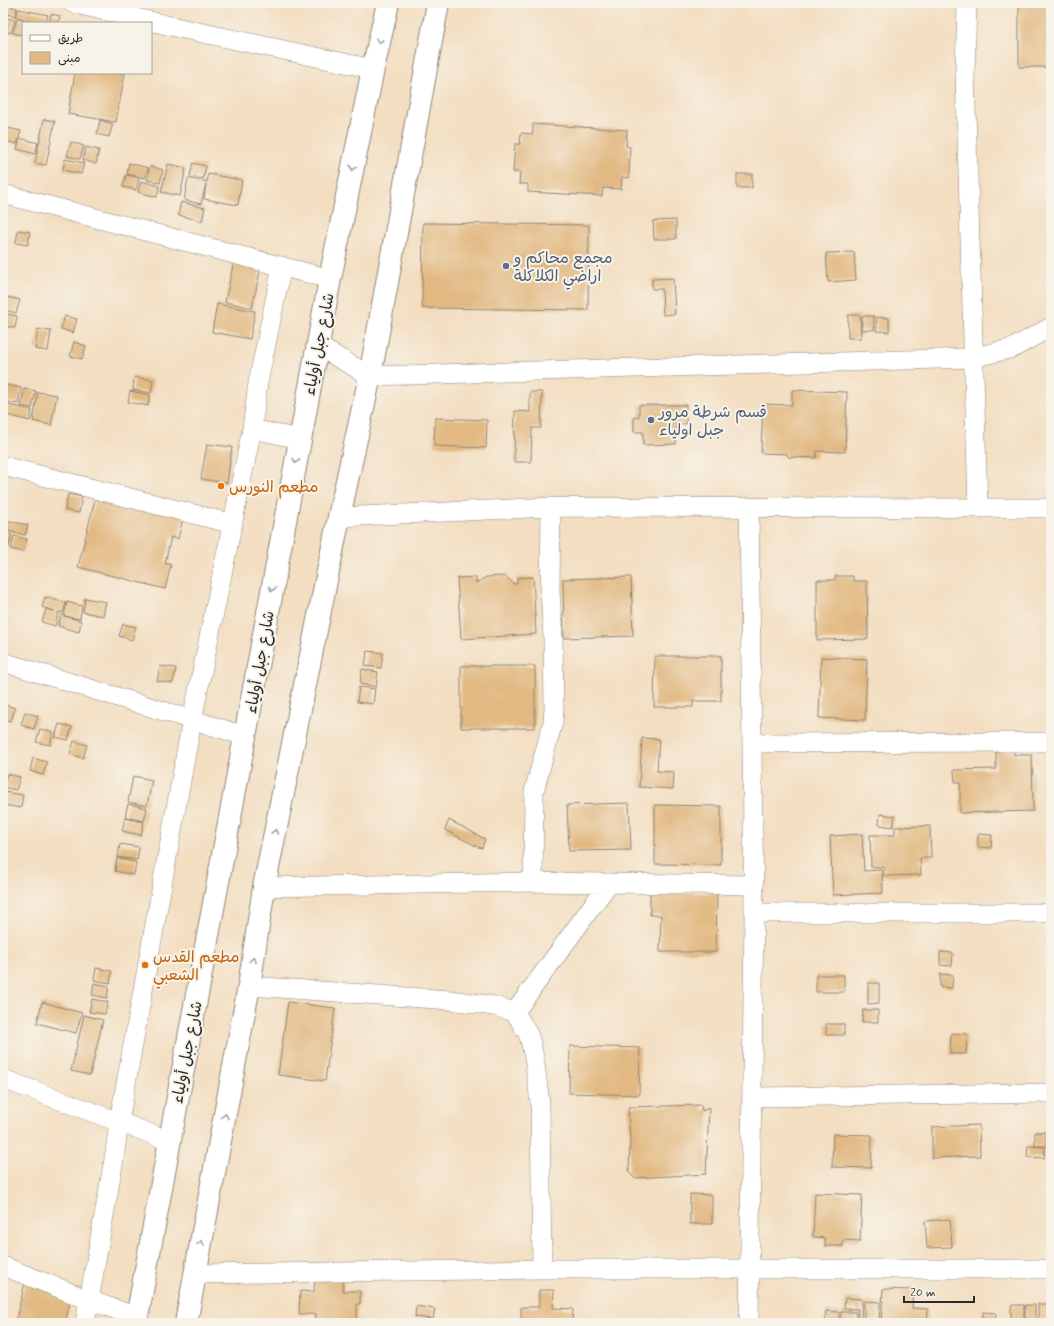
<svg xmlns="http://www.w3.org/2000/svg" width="1054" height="1326" viewBox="0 0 1054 1326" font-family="Mynerve,'Playpen Sans Arabic',sans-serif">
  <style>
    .building { fill: #e2b983 }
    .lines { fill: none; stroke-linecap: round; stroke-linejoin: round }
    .minor-casing { stroke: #8f8476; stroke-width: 20 }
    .primary-casing { stroke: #8f8476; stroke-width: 24 }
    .minor { stroke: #fff; stroke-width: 19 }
    .primary { stroke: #fff; stroke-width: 22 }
    .oneway { stroke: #a0a0a0 }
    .service-dot { fill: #5c6f8a; stroke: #f7f3e8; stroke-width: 1.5 }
    .food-dot { fill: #e8710a; stroke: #f7f3e8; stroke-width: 1.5 }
    .labels { text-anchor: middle; stroke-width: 4; stroke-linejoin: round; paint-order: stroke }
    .service-label { font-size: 16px; fill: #4e5e75; stroke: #f7f3e8; text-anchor: start }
    .street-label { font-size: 16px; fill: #2b2b2b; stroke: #f7f3e8 }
    .food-label { font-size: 16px; fill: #c56008; stroke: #f7f3e8; text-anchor: start }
  </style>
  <rect width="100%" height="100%" fill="#f7f3e8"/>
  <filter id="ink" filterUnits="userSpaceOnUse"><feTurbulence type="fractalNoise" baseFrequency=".025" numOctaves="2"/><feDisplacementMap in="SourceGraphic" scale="8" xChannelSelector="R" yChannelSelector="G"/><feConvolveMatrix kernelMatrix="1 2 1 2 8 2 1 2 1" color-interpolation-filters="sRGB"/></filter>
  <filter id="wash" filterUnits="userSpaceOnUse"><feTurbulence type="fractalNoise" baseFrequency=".012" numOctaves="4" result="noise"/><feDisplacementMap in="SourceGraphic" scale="16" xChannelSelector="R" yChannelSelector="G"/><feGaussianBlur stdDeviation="0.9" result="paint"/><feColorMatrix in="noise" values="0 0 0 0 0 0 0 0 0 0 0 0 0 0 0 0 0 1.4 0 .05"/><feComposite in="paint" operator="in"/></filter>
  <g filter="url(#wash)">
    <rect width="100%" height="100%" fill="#f3dec1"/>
    <g id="blocks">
      <path class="building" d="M1019,3H1051V67H1019Z
        M6,5L17,8L15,16L3,13Z
        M18,9L48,15L46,23H35L27,21L28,20L16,17Z
        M51,14L60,16L58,23H49Z
        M3,17L15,20L11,33L3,31Z
        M17,19L26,22L25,23H23L22,35L13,33Z
        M75,73H125L116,122L68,114Z
        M44,119L55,121L46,165L35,163Z
        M100,120L113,124L109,137L97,134Z
        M533,124L627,130L626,146L630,147L629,178L622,177L621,189L603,188L602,196L528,192V184H519L520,172H513L515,144H520L521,133L533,134Z
        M8,128L21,131L17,144L5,141Z
        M20,138L38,143L35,154L17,149Z
        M71,142L84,146L80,159L67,156Z
        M86,147L99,150L96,164L83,160Z
        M65,159L84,163L81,174L63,170Z
        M129,163L148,168L145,178L127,174Z
        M193,163L206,166L203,179L190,176Z
        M168,164L186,168L180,196L161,192Z
        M150,166L163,170L160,183L147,180Z
        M208,174L242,180L238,205L204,199L206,184L201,204L184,200L188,178L207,182Z
        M737,174H752V188H737Z
        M126,175L139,178L136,190L123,187Z
        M141,181L159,186L157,197L138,192Z
        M181,202L205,208L202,221L178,215Z
        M676,220V239H654L653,221Z
        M423,223L589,225L588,310L422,308Z
        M18,230L30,232L28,245L16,243Z
        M854,252L856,280L828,282L826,253Z
        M234,261L261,267L252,308L225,302Z
        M673,278L675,314L663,315L662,289H652V279Z
        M8,297L20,300L16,313L4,310Z
        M217,304L255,311L250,339L212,332Z
        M3,313L17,316L15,328L3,326Z
        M848,315H860L861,338H848Z
        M65,316L77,319L73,333L61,329Z
        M862,316H874V330H862Z
        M877,317L889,318V332L876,331Z
        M38,329L51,331L48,351L35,349Z
        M74,342L86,346L82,359L70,356Z
        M134,377L153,380L151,393L133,390Z
        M7,385L21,388L18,404L3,401Z
        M24,389L36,391L32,408L21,406Z
        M792,390L847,392L845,452L817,451L816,458L788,457L787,454L761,453L763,404L792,405Z
        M130,391L150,395L148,406L128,402Z
        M38,392L57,395L51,425L33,421Z
        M530,392H542L541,428H532L531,462H514L515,411L530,412Z
        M5,404L32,410L30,421L3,414Z
        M639,405H686V424H676V444L643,445V432H634V417H639Z
        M435,418L487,420L486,448L434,446Z
        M207,444L232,447L227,483L201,479Z
        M97,492L184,514L178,539L171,537L165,563L171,565L165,589L78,567Z
        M68,494L82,497L79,513L65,510Z
        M3,520L28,525L25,535L3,530Z
        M3,532L12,535L8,547L3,546Z
        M14,536L27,539L23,552L11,549Z
        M505,576L514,584H517V578L533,577L536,634L461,639L457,578L476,577V583L486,577Z
        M835,576H853V581H867L868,639L817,640V580H835Z
        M631,577L633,636L564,638L563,579Z
        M45,597L66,603L63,613L59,612L55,626L42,622L46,609L54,611L42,607Z
        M85,598L106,602L103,616L83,612Z
        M67,602L82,606L80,619L64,616Z
        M61,615L81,621L79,632L58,626Z
        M123,624L136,627L132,640L119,636Z
        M367,651L383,653L381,668L365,666Z
        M655,656H721V701H693V707H654Z
        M821,657L867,659L865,720L819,718Z
        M160,666L176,668L173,683L157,681Z
        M461,666H535V728H461Z
        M362,669L378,672L376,687L360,684Z
        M359,687L375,689L373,704L357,702Z
        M3,704L15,708L11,721L3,719Z
        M25,712L38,716L34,729L21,725Z
        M59,724L72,727L68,740L55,737Z
        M40,729L53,732L50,745L36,742Z
        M642,738L659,739L657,771L674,772L673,789L639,787Z
        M74,741L87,745L83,758L70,754Z
        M1014,751V755H1032L1033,811L960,813V782H955L954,770L996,769V752Z
        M33,758L47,762L43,775L30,771Z
        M7,774L20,777L16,790L3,787Z
        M133,776L152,780L147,806L128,802Z
        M4,792L23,795L21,808L3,805Z
        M629,803L631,850L569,851L567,805Z
        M128,804L147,808L144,821L125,817Z
        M655,805L721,806V865L655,864Z
        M880,814L895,816L893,827L879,825Z
        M125,818L144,822L141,835L122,831Z
        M449,820L485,839L482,848L478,847L445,830Z
        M930,826L931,858H920L921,875L884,876V867H871L870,835H895V827Z
        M862,834L864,871L882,870L883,893L833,895L830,836Z
        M978,834L992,835L991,848L978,847Z
        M120,844L139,847L137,860L118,857Z
        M117,858L136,862L134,875L115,871Z
        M650,892L717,893L716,952H660L661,915H650Z
        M940,952L953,953L952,966L940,965Z
        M96,968L112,971L110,983L94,980Z
        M940,974L953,975L952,988L940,987Z
        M816,975H844V992H816Z
        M94,983L109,986L107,998L92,995Z
        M868,983H879V1003L868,1004Z
        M92,999L108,1002L105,1014L89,1012Z
        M42,1002L82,1013L76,1033L37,1023Z
        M288,1002L335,1008L325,1081L278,1075Z
        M863,1010H878V1022H862Z
        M84,1015L103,1020L90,1075L71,1071Z
        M826,1024H844V1035H826Z
        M951,1033L967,1034L966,1054H950Z
        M570,1046L640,1048L639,1095L569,1093Z
        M701,1105L702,1111L709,1108L706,1174L634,1178L629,1172L630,1140L628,1107Z
        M979,1125L980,1156L932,1158V1127Z
        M1035,1132H1047V1146H1035Z
        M833,1134L872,1135L871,1168L832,1167Z
        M1028,1146L1045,1147L1044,1158L1027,1157Z
        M815,1193L862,1195L860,1241L843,1240V1246H825V1238L813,1237Z
        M690,1194L712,1195V1224H690Z
        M950,1219L952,1247L927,1248L925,1221Z
        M315,1276L343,1277V1291H360V1304H357V1320H361V1323H316V1314H299L300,1291L314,1292Z
        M25,1283L72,1295L65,1323H15Z
        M883,1289L913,1290L912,1308L928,1309L927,1323H881Z
        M539,1290H554L553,1308L573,1309L572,1323H521V1307H539Z
        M845,1298L862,1299L861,1323H858V1309H844Z
        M864,1301L880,1302L879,1321L864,1320Z
        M1038,1304H1050V1323H1038Z
        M1011,1305H1024V1318H1011Z
        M1025,1305H1035V1323H1025Z
        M416,1306L435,1309L433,1319L415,1317Z
        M826,1311L839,1312L838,1323H825Z
        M841,1312H856V1323H840Z
        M983,1312L996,1313L995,1323H982Z"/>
    </g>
  </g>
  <g filter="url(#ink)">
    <use href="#blocks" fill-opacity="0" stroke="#8f8476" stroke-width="1"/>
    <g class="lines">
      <defs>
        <path id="minor" d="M72,3L184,29L373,69
          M967,3L965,73L978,508
          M3,194L330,279
          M318,346L370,376L972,358L1013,348L1051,327
          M252,429L300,439
          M3,466L233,524
          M749,507L754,913L749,1323
          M339,517L551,507L1051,508
          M3,662L245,736
          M752,743L1051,742
          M533,882L534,791L553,722L554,708L553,638L550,591L551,507
          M264,887L533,882L754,885
          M754,913H1051
          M249,986L450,1000L494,1006L515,1012L529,1036L534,1057L540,1103L542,1269
          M515,1012L609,883
          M3,1079L170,1141
          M753,1097L1051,1093
          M3,1266L89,1300L137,1317
          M195,1274L542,1269H1051
          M85,1323L114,1159L119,1122L192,720L252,429L258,383L282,266"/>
        <path id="primary" d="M136,1323L330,279L373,69L388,3
          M186,1323L249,986L264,887L339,517L370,376L438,3"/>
      </defs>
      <use href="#minor" class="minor-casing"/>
      <use href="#primary" class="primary-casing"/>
      <use href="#minor" class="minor"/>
      <use href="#primary" class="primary"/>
    </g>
    <defs><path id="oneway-chevron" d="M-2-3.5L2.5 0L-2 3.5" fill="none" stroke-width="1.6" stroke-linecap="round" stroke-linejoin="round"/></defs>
    <g class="oneway">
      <use href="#oneway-chevron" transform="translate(379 41) rotate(103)"/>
      <use href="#oneway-chevron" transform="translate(353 168) rotate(102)"/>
      <use href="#oneway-chevron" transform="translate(296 461) rotate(101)"/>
      <use href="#oneway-chevron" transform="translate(272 589) rotate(100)"/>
      <use href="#oneway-chevron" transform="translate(275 832) rotate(-78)"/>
      <use href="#oneway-chevron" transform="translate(253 960) rotate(-82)"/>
      <use href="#oneway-chevron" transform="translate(225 1116) rotate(-79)"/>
      <use href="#oneway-chevron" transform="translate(201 1243) rotate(-79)"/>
    </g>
  </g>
  <g class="service-dot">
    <circle cx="506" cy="266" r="4"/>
    <circle cx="651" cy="420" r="4"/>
  </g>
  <g class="food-dot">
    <circle cx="221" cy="486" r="4"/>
    <circle cx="145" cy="965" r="4"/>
  </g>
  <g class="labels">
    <g class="service-label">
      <text x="514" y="263">مجمع محاكم و<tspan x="514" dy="18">اراضي الكلاكلة</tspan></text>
      <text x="659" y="417">قسم شرطة مرور<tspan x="659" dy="18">جبل اولياء</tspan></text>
    </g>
    <g class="street-label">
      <text transform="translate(318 344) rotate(-79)" y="6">شارع جبل أولياء</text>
      <text transform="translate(259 662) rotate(-80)" y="6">شارع جبل أولياء</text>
      <text transform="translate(186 1052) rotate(-79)" y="6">شارع جبل أولياء</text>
    </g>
    <g class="food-label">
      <text x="229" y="492">مطعم النورس</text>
      <text x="153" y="962">مطعم القدس<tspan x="153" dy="18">الشعبي</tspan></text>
    </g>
  </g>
  <rect width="1054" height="1326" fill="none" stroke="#f7f3e8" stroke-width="16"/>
  <rect x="22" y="22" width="130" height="52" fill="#f7f3e8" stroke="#a5a39c"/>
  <rect x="30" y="35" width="20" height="6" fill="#ffffff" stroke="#a5a39c"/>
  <text x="58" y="42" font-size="12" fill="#2b2b2b">طريق</text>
  <rect x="30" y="52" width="20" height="12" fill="#e2b983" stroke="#a5a39c"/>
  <text x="58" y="62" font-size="12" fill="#2b2b2b">مبنى</text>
  <path d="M904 1296v6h70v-6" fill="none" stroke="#2b2b2b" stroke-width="2"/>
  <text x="910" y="1296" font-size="12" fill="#2b2b2b" stroke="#f7f3e8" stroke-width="3" paint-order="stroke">20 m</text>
</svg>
